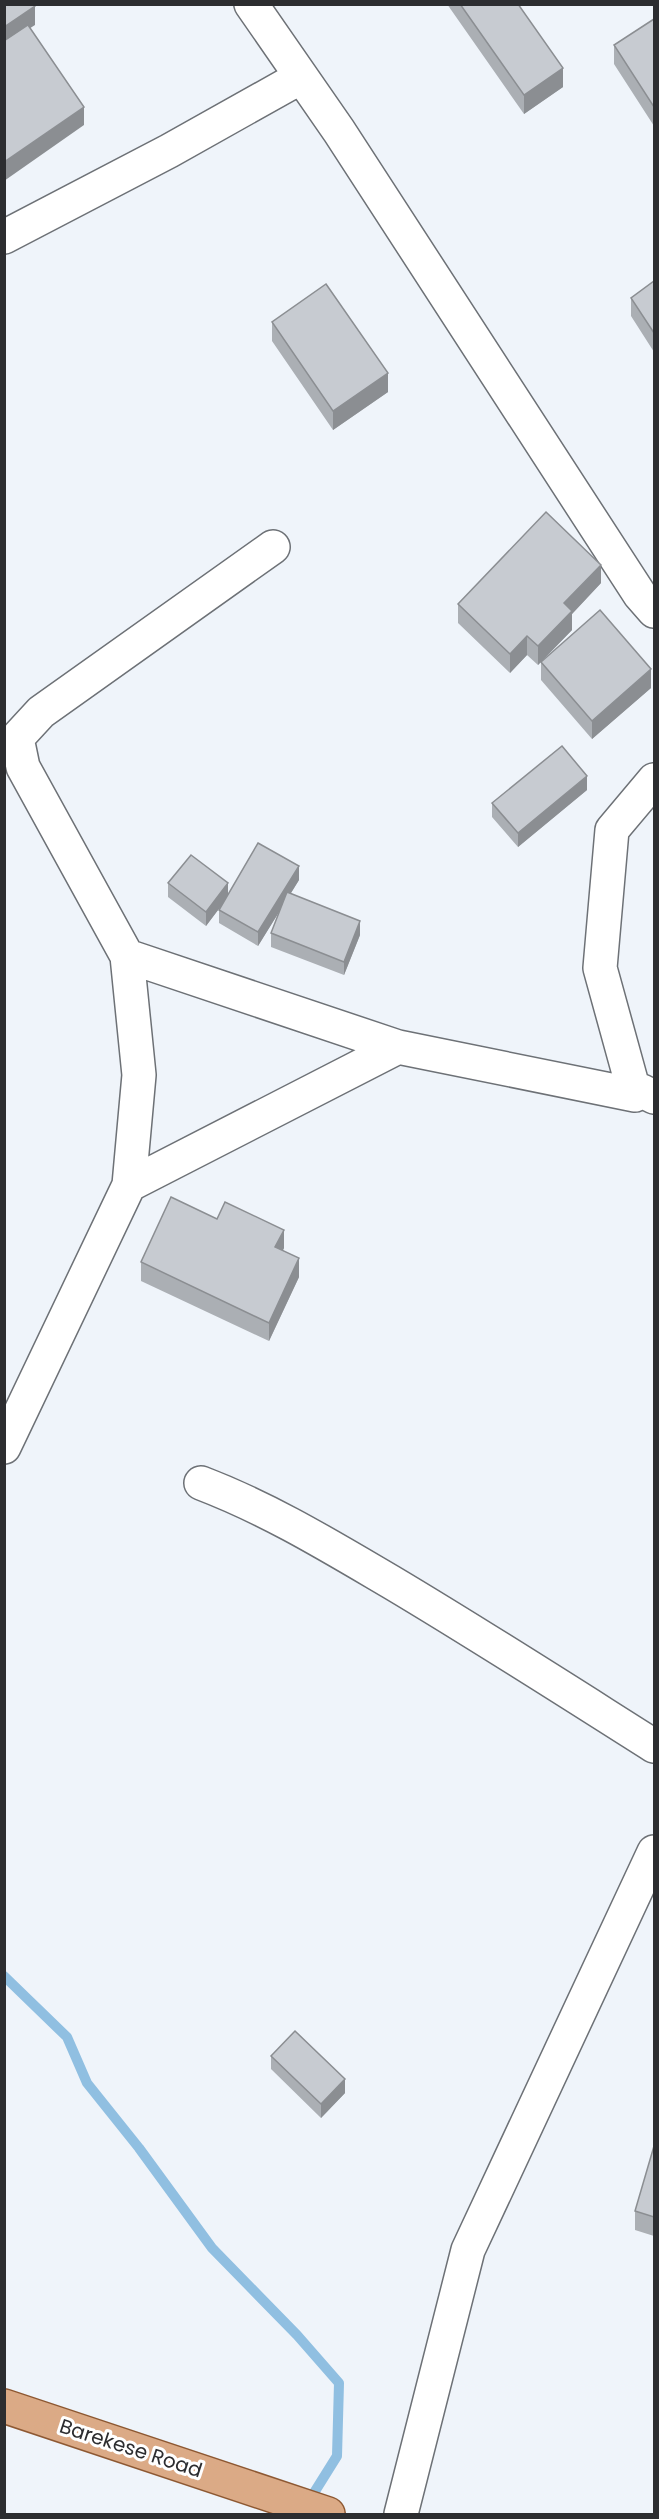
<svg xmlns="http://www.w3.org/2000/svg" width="659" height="2519" viewBox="0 0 659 2519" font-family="Poppins,sans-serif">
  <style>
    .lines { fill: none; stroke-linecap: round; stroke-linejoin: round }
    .stream { stroke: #90bfe1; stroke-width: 10 }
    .minor-casing { stroke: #6d7176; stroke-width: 36 }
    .major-casing { stroke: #8e5933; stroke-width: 36 }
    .minor { stroke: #fff; stroke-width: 33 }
    .major { stroke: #dbaa86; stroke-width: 33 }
    .wall { fill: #abafb4 }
    .shaded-wall { fill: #8b8e92 }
    .building { fill: #c7cbd1; stroke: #8b8e92; stroke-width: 1.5 }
    .labels { text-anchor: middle; stroke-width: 6; stroke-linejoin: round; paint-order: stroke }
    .street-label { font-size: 20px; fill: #2c2d30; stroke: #fff }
  </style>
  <rect width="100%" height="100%" fill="#eff4fa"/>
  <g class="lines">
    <path class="stream" d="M4,1976L67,2037L87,2083L139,2148L212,2248L297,2335L339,2383L337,2456L307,2504"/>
    <defs>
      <path id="minor" d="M251,4L339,131L640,595L654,611
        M4,237L169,151L301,77
        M273,547L41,712L17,738L23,767L127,956L398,1047
        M127,956L139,1075L129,1185
        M635,1095L600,968L612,830L654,780
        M4,1447L129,1185L398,1047L635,1095L642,1091L654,1097
        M201,1483C269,1509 328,1545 391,1582C480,1635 567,1691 654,1746
        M401,2514L468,2250L654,1852"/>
      <path id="major" d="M4,2406L328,2514"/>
    </defs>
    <use href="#minor" class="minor-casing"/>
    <use href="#major" class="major-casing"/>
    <use href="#minor" class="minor"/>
    <use href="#major" class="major"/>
  </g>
  <path class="wall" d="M447,4H518L563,87L524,114Z
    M654,19V126L614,64V45Z
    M654,281V352L631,316V298Z
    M272,322L388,392L333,430L272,341Z
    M601,583L572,614V630L543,660L651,688L592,739L541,680V662L538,665L527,655L510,673L458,623V604Z
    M587,790L518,847L492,817V803Z
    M299,880L291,893L360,935L344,975L271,947V933L280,910L258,946L219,923V910L220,907L206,926L168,897V883L228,894Z
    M217,1219L284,1248L283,1250L299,1277L269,1341L141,1281V1262Z
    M271,2056L345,2093L321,2118L271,2069Z
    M654,2146V2236L635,2230V2211Z"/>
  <path class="shaded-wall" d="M35,6V25L4,45V27Z
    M563,68V87L524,114V95Z
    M84,107V125L4,181V162Z
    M388,373V392L333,430V411Z
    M601,565V583L572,614V630L538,665V646L564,603Z
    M527,636V655L510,673V654Z
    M651,669V688L592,739V721Z
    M587,776V790L518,847V833Z
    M299,866V880L258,946V932Z
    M228,883V897L206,926V912Z
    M360,921V935L344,975V962Z
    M284,1230V1248L275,1266V1247Z
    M299,1258V1277L269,1341V1323Z
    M345,2079V2093L321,2118V2104Z"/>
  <path class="building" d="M4,4H34L35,6L4,27Z
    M460,4H518L563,68L524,95Z
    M654,19V107L614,45Z
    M28,25L84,107L4,162V41Z
    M654,281V333L631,298Z
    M326,284L388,373L333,411L272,322Z
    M546,512L601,565L564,603L572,611L538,646L527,636L510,654L458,604Z
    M600,610L651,669L592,721L541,662Z
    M562,746L587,776L518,833L492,803Z
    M258,843L299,866L258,932L219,910Z
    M191,855L228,883L206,912L168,883Z
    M287,892L360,921L344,962L271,933Z
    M171,1197L217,1219L225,1202L284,1230L275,1247L299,1258L269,1323L141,1262Z
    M295,2031L345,2079L321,2104L271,2056Z
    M654,2146V2217L635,2211Z"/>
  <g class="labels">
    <g class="street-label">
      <text transform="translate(131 2448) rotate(18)" y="7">Barekese Road</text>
    </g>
  </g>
  <rect width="659" height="2519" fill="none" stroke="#2c2d30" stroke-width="12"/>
</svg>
